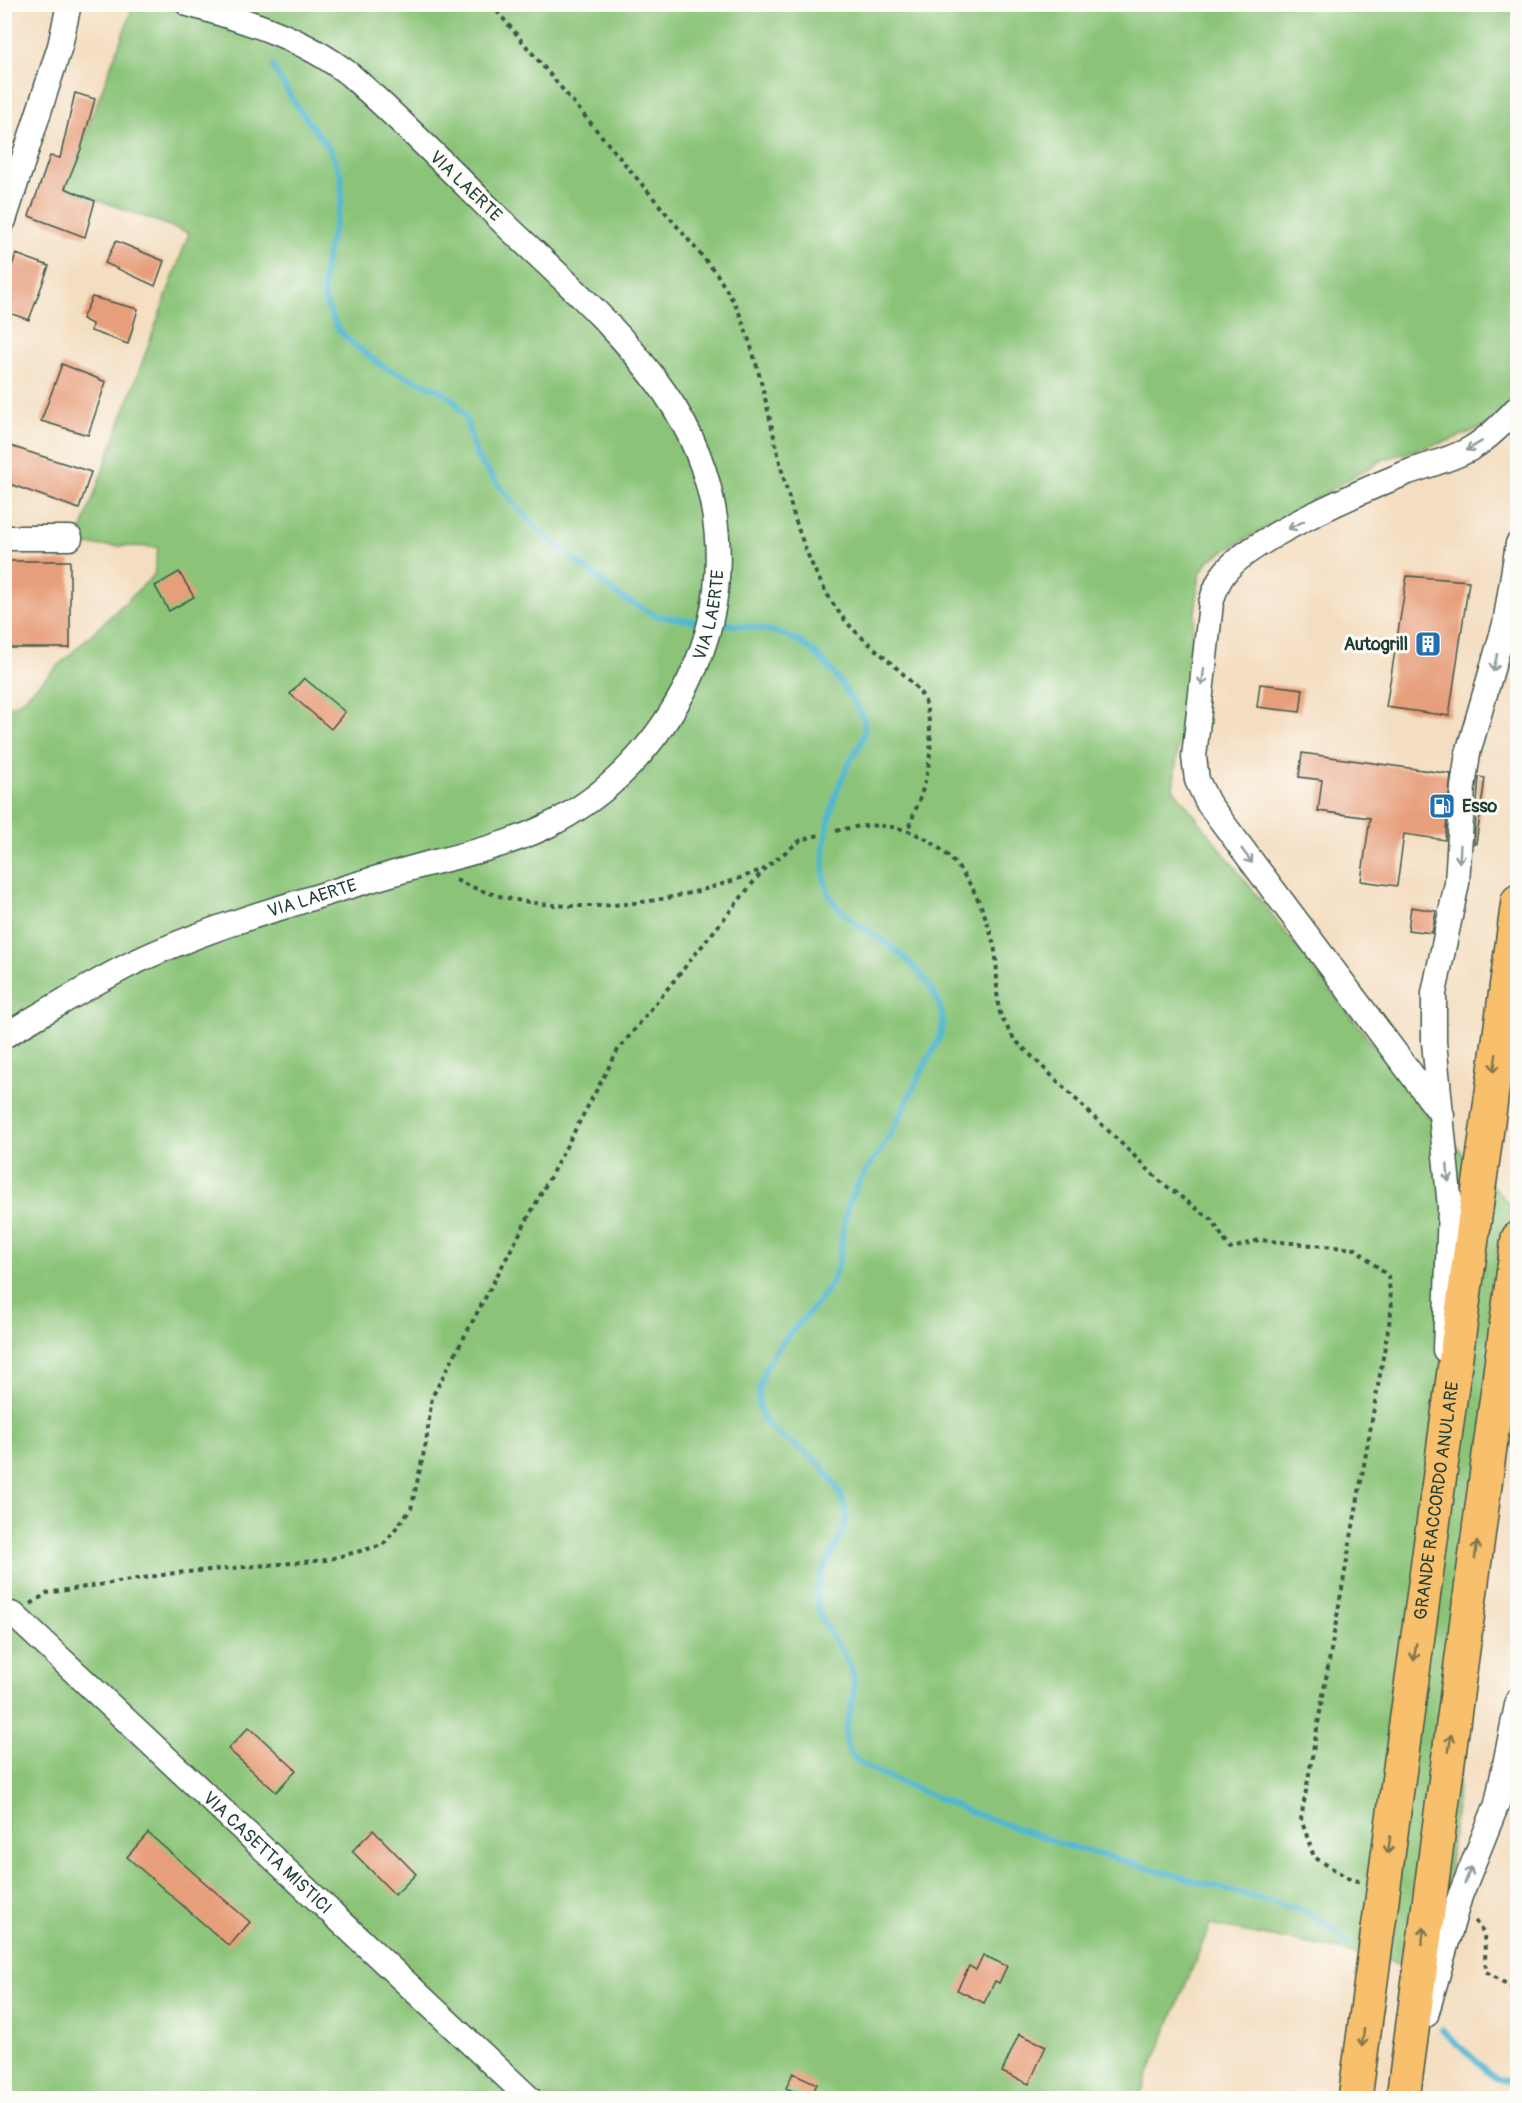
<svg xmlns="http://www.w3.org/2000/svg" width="1522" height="2103" viewBox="0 0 1522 2103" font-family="Pangolin,sans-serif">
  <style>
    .green { fill: #8bc479; stroke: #558056; stroke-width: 1.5 }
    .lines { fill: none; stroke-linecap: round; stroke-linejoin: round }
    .stream { stroke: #51b7d0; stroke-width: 6 }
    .building { fill: #e79e7a }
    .minor-casing { stroke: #3f5549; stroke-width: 27 }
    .highway-casing { stroke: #3f5549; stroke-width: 36 }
    .path { stroke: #3f5549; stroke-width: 4; stroke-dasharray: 4.5 4.5; stroke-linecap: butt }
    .minor { stroke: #fff; stroke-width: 24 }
    .highway { stroke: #f8bf6c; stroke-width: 33 }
    .oneway { stroke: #8f9e9a }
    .oneway2 { stroke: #81784d }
    .labels { text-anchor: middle; stroke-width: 6; stroke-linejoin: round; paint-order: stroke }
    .street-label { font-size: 18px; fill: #1f3d34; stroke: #fdfcf7 }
    .poi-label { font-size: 18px; font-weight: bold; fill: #1f3d34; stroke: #fdfcf7; text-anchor: end }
  </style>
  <rect width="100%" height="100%" fill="#fdfcf7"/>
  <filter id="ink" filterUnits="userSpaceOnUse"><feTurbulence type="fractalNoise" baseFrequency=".0167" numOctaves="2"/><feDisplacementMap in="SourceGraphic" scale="12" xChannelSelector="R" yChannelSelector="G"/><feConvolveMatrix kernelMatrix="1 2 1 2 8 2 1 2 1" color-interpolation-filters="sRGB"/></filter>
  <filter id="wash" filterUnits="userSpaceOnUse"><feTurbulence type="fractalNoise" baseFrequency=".008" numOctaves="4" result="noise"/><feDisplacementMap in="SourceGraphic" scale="24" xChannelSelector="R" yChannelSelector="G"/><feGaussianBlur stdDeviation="1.35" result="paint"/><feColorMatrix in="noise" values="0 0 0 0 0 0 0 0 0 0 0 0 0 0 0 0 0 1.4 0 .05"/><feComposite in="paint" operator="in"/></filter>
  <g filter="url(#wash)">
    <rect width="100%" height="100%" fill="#f4dec1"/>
    <path class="green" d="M134,5H1517V407L1508,417L1448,441L1384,459L1209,560L1200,573L1173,788L1431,1119L1517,1212V1239L1438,1973L1330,1948L1210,1925L1139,2098H5L4,709L20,702L154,575L158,547L76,545L189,233L65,188Z"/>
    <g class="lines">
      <path class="stream" d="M273,67L296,105L331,151L341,176L342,200L328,248L323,282L324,299L338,329L352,343L384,367L439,390L453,399L466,418L477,458L517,507L542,533L622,598L657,616L704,622
        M714,623C778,628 810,634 846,691C853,702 865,715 865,728C864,742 853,755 847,767C832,798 813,867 831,898C842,917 868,929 886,943C910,960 947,995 942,1028C940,1043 930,1054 924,1067C911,1090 902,1114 889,1137C876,1159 857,1179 849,1204C839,1231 845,1261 829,1286C810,1319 774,1340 762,1378C748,1424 777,1432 808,1454C824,1466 844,1493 846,1513C848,1538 819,1565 817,1592C814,1626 846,1645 853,1676C859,1699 841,1722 847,1746C852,1761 866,1767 879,1773L973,1813L1062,1844L1304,1911L1333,1929L1348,1943
        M1441,2030L1497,2079L1518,2083"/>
    </g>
    <g id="blocks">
      <path class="building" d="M75,93L95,99L81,149L65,188L95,201L85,237L29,216L50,156L60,158Z
        M116,241L164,261L155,286L105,263Z
        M16,254L49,266L29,320L4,311V290Z
        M92,297L138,309L128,344L91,331L92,324L82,319Z
        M62,364L106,382L88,435L41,421Z
        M4,444L91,472L79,509L4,482Z
        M4,561H70V648H4Z
        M179,572L194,597L169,611L155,586Z
        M1407,576L1469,581L1449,716L1386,707Z
        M304,678L345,712L331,729L290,694Z
        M1260,684L1303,689L1300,712L1257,707Z
        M1302,753L1451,774L1445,840L1404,834L1397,886L1361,881L1370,818L1318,811L1322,780L1299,777Z
        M1479,777L1485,778L1476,844H1474Z
        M1411,907L1436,911L1432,933L1408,930Z
        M249,1727L296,1770L276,1792L228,1749Z
        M373,1830L416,1874L395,1895L352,1851Z
        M148,1833L250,1922L229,1946L127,1857Z
        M983,1955L1007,1966L999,1983L995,1981L984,2003L957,1990L969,1966L976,1970Z
        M1019,2034L1046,2046L1029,2084L1002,2072Z
        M793,2073L817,2084L810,2098L786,2088Z"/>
    </g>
  </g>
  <g filter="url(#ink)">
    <use href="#blocks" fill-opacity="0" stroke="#3f5549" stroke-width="1.5"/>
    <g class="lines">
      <defs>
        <g id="minor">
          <path d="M4,220L60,46L69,4"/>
          <path d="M4,538H70"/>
          <path id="s1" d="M4,1036C47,1011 89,985 133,963C184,939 238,920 293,904C337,890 382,876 427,864C467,854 507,845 545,827C609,797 658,743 689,681C735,586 725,480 665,393C623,332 565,281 511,230C457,177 405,123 349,74C302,37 244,20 188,4"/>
          <path d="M1442,1115L1208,803L1197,780L1194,757L1211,603C1214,592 1218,580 1226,571C1253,538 1364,490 1406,473C1427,465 1450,460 1470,449C1489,438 1503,423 1518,407"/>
          <path d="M1445,1350L1450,1207L1434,1042V993L1457,883L1463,787L1468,753L1505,624L1518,544"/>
          <path id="s2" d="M4,1612L14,1615L529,2098"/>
          <path d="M1426,2015L1460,1896L1497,1804L1518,1700"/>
        </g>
        <g id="highway">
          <path id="s3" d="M1355,2098L1518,901"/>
          <path d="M1403,2098L1518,1238"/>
        </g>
      </defs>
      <use href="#minor" class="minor-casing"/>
      <use href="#highway" class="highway-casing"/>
      <path class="path" d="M491,4L717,274C725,289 736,303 741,318C774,403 778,498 819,579C827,595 840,616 852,628C868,645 920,683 925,702C938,751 926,785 908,829
        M836,831C924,807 975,866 994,946C999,967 995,989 999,1010C1002,1020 1009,1030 1014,1039L1161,1182L1212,1220L1230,1249L1259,1240L1356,1249L1388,1276L1392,1307L1301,1819L1314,1857L1351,1880L1359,1881
        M456,880C546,924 674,907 763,869
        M31,1604L47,1593L175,1573L326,1560L383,1545L411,1509L426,1443L432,1397L618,1050L764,869L801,840L819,835
        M1475,1921L1484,1934L1486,1972L1510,1986L1518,1984"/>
      <use href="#minor" class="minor"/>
      <use href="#highway" class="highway"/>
    </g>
    <defs><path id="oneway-shaft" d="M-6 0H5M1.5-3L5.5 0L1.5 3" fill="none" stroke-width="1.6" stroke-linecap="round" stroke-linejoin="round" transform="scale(1.5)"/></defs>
    <g class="oneway">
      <use href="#oneway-shaft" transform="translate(1474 446) rotate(149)"/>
      <use href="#oneway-shaft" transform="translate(1296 525) rotate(154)"/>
      <use href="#oneway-shaft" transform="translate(1495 663) rotate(104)"/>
      <use href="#oneway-shaft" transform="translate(1203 677) rotate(97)"/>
      <use href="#oneway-shaft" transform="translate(1460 854) rotate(93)"/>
      <use href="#oneway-shaft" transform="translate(1247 856) rotate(53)"/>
      <use href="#oneway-shaft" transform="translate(1448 1173) rotate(85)"/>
      <use href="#oneway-shaft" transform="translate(1468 1875) rotate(-68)"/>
    </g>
    <g class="oneway2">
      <use href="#oneway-shaft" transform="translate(1495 1063) rotate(98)"/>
      <use href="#oneway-shaft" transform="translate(1476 1550) rotate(-83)"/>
      <use href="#oneway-shaft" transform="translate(1415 1652) rotate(98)"/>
      <use href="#oneway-shaft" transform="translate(1450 1743) rotate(-82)"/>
      <use href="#oneway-shaft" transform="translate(1389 1845) rotate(98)"/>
      <use href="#oneway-shaft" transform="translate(1423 1936) rotate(-83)"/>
      <use href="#oneway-shaft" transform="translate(1363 2038) rotate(97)"/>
    </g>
  </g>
  <defs>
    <symbol id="building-square" viewBox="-11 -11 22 22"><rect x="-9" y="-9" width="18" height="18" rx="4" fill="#1f6fb2" stroke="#fdfcf7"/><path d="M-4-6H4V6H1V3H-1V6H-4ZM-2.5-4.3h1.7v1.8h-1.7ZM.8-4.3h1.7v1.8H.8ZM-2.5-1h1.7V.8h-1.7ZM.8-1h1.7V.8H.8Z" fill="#fff"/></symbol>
    <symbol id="fuel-square" viewBox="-11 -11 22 22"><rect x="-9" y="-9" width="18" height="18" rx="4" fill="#1f6fb2" stroke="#fdfcf7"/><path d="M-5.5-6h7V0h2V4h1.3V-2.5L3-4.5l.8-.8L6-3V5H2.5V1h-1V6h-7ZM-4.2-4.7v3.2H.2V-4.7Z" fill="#fff"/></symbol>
  </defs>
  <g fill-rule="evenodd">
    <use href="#building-square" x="1413" y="629" width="30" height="30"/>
    <use href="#fuel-square" x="1427" y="791" width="30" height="30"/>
  </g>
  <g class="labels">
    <g class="street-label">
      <text transform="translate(466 186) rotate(44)" y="6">VIA LAERTE</text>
      <text dy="6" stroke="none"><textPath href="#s1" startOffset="861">VIA LAERTE</textPath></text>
      <text dy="6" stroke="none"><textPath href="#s1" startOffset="339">VIA LAERTE</textPath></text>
      <text dy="6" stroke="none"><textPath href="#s3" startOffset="603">GRANDE RACCORDO ANULARE</textPath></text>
      <text dy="6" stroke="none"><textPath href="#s2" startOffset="358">VIA CASETTA MISTICI</textPath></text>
    </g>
    <g class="poi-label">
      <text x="1408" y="650">Autogrill</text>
      <text x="1462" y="812" text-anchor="start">Esso</text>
    </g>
  </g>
  <rect width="1522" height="2103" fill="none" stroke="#fdfcf7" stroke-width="24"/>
</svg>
